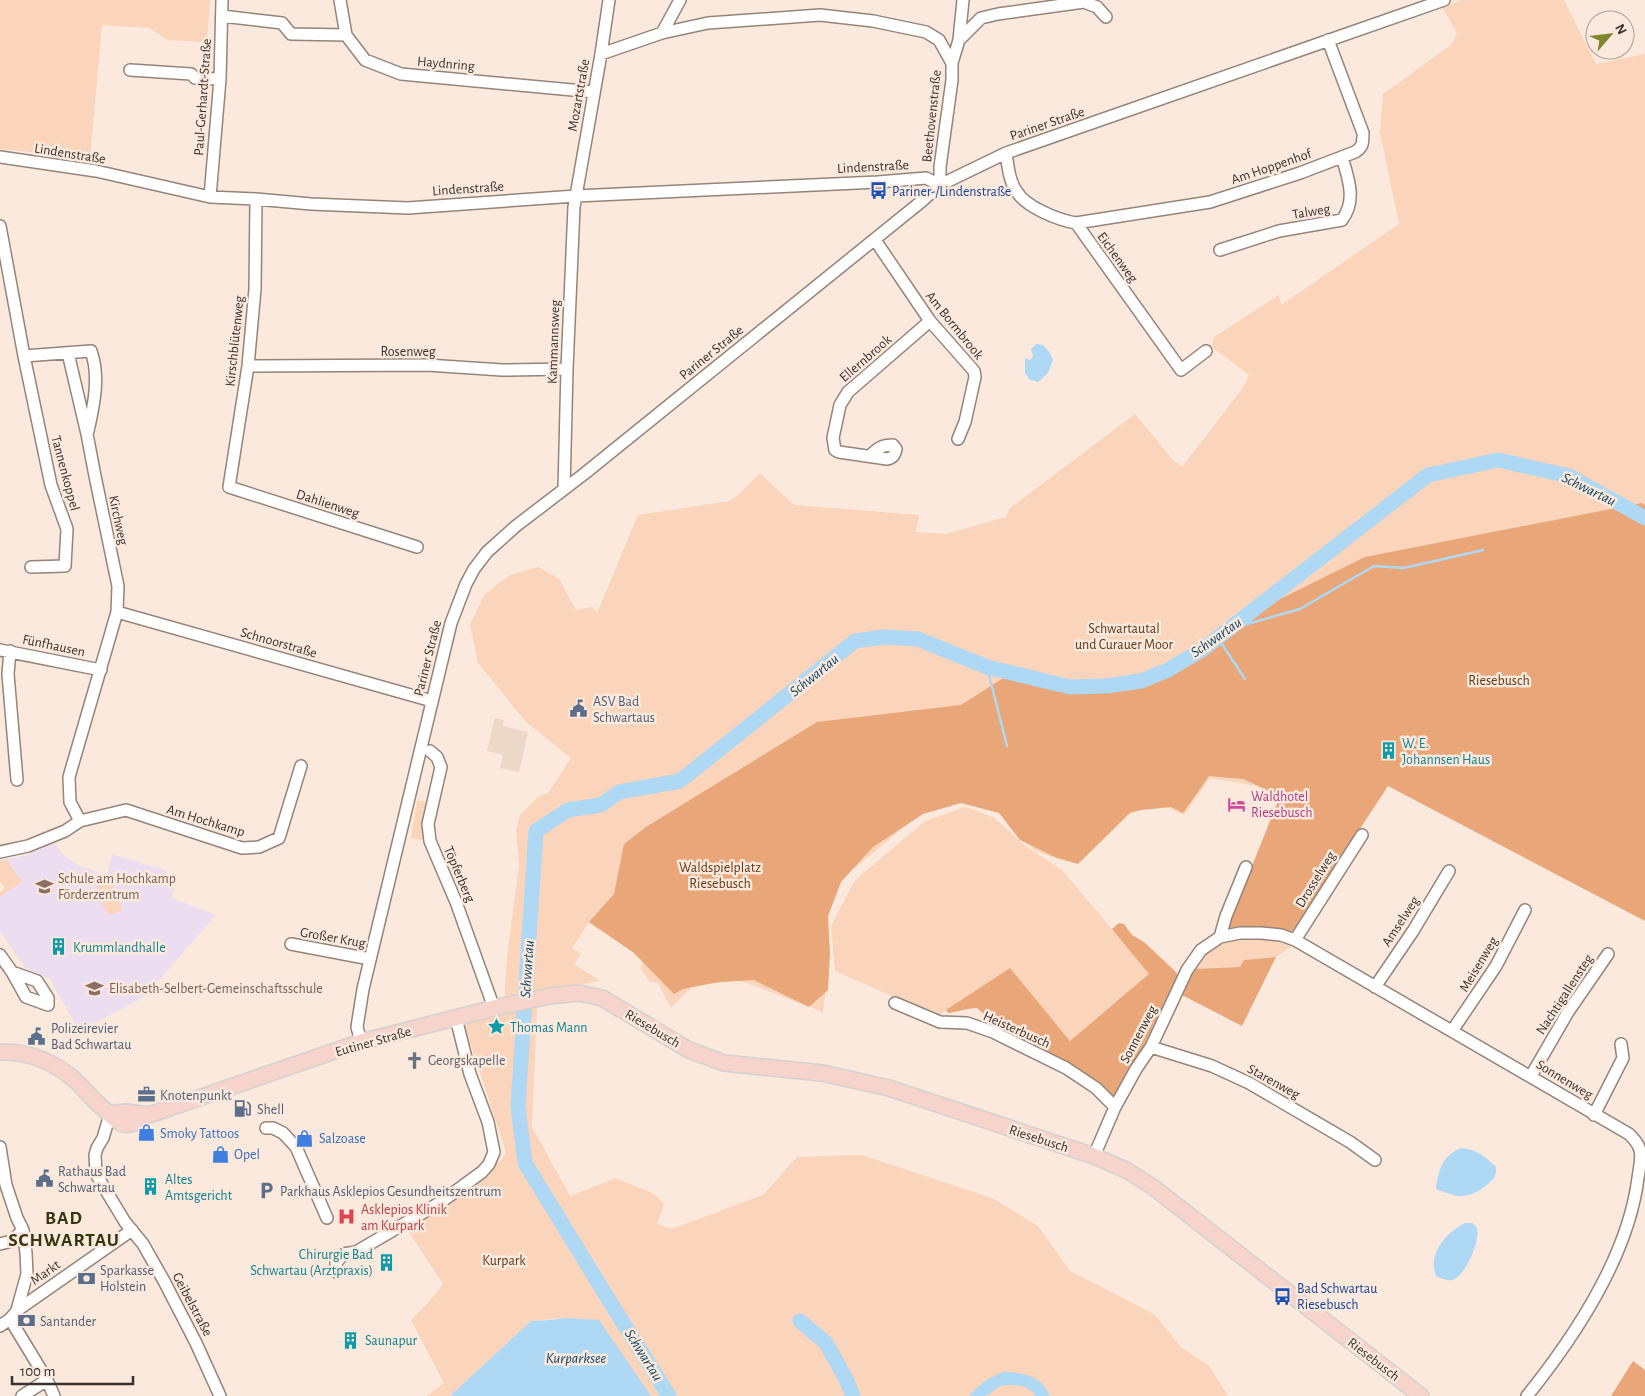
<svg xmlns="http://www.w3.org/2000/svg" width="1645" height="1396" viewBox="0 0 1645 1396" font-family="'Alegreya Sans',sans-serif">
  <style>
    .industrial { fill: #ecd8c9 }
    .education { fill: #ecddf0 }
    .green { fill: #fad4bb }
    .forest { fill: #e8a679 }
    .water { fill: #aed8f4 }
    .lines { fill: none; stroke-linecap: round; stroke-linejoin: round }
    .stream { stroke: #aed8f4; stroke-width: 2.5 }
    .river { stroke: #aed8f4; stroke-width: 15 }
    .minor-casing { stroke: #948479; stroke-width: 14 }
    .major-casing { stroke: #d3d2d1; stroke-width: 18 }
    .minor { stroke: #fff; stroke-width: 11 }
    .major { stroke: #f6d3cb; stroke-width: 15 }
    .labels { text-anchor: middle; stroke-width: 5; stroke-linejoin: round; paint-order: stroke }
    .street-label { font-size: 14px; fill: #39312d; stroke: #fce9dd }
    .transit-label { font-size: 14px; fill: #164399; stroke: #fce9dd; text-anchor: start }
    .park-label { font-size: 14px; fill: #633716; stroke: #fce9dd }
    .service-label { font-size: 14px; fill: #4e5e75; stroke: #fce9dd; text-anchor: start }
    .culture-label { font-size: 14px; fill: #0d838f; stroke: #fce9dd; text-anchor: start }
    .hotel-label { font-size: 14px; fill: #b23c85; stroke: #fce9dd; text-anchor: start }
    .education-label { font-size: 14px; fill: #785e54; stroke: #fce9dd; text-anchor: start }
    .worship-label { font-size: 14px; fill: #5b616d; stroke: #fce9dd; text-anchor: start }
    .shop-label { font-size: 14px; fill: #366cbe; stroke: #fce9dd; text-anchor: start }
    .health-label { font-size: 14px; fill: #be3a42; stroke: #fce9dd; text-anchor: start }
    .water-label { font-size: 15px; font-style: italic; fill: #0d4867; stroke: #fce9dd }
    .district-label { font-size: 19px; font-weight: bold; letter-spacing: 1px; fill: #34360d; stroke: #fce9dd }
  </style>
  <rect width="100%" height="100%" fill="#fce9dd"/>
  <path class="industrial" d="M495,718L504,720L503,726L528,732L519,772L500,768L503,755L487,751Z"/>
  <path class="education" d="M54,843L59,848L60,852L77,865L107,875L112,854L167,871L165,877L167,885L174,888L172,898L216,915L144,997L79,1031L50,979L26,969L0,931V897L22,882L6,859L27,855Z"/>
  <path class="green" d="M0,0H210L207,42L168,40L149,28L102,25L90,158L0,149Z
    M1461,0H1564L1596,64L1645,54V910L1391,786L1281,803L1257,786L1210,778L1184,815L1144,796L1081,859L1052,857L1035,851L995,804L964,796L930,805L854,869L837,794L771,812L829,961L823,1012L742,981L695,984L671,1008L658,983L650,982L641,969L660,861L599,930L589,922L572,948L581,954L574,964L600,981L533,993L537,1008L532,1127L570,1196L616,1178L654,1194L664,1204L657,1224L672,1229L763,1195L797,1157L862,1155L992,1198L1038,1226L1070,1271L1154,1314L1181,1347L1209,1366L1228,1396H644L565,1318L531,1321L450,1396H426L444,1383L411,1320L427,1304L443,1284L407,1229L449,1205L502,1159L506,1152L461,1015L504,1004L507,957L519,865L516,830L520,815L538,797L548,793L571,758L526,722L478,663L470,625L484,595L510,575L539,567L559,579L576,610L592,607L597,613L638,515L730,501L738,495L760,473L794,505L919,515L916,532L946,534L1006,517L1010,508L1135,414L1173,460L1182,467L1243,388L1249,375L1212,347L1214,337L1279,295L1281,305L1399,224L1380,132L1383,94L1452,44L1457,32L1442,8Z
    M417,801L430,802L429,841L411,838Z
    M965,807L995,818L1024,845L1062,870L1150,974L1070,1041L1010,968L938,1016L835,971L831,926L855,880L925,821Z
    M6,859L22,882L0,897V892L5,888L0,881V861Z
    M103,880L113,884L122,907L120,911L109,915C102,904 94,895 100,882Z
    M1240,936L1281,939L1295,944L1276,957L1244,960L1240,967L1194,969L1199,961L1198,957L1221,940Z"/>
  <path class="forest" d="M1642,503L1645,505V921L1388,786L1295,928L1291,932L1282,931H1226L1280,796L1243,779L1209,776L1183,813L1171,807L1141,810L1130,813L1078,864L1057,858L1020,840L999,813L961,803L923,814L873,847L841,882L828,916L830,953L828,990L809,1007L754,980L719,982L683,989L674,994L634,953L589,922L614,894L624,844L646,827L817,722L961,705L1005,677L1070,693L1141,685L1201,658L1258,610L1365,557Z
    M1119,923L1124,924L1132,935L1144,942L1176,972L1178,976L1144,1045L1129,1069L1116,1096L1113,1097L995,1030L987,1017L977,1008C967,1008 958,1012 948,1013L946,1010L1010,968L1070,1041L1149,974L1112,929Z
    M1276,957L1242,1026L1182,995L1194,969L1240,967L1244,960Z
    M1633,1361L1645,1370V1396H1611Z"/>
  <path class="water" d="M1036,344L1043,345L1050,353L1053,360L1048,373L1038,382L1030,380L1025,373V358L1030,360L1033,356L1031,349Z
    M1461,1148C1476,1149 1486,1157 1496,1167C1496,1172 1496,1176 1493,1179C1485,1189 1466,1200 1453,1195C1447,1193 1443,1191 1437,1190L1436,1187C1439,1169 1443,1155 1461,1148Z
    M1465,1223H1472C1475,1225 1476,1226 1477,1229C1481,1241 1464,1278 1452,1280C1446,1281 1441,1278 1436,1276C1427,1255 1446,1232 1465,1223Z
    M565,1318L599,1320L651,1396H450L531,1321L550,1320Z
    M1003,1372C1023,1372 1041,1376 1050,1396H1036C1029,1385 1010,1382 999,1387C994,1390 990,1394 985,1396C981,1396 973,1396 969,1396C979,1384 989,1378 1003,1372Z"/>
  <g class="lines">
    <path class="stream" d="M1233,628L1300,609L1374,566L1404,568L1483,550
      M1218,638L1245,679
      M987,667L1007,746"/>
    <path class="river" d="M800,1321L826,1343L846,1379L853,1396
      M669,1396L615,1310L525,1163L518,1106L536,831L568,810L601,805L619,792L680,781L855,641L884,637L918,639L987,667L1070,687L1106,686L1141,681L1168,670L1203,649L1428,475L1498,460L1569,476L1645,518"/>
    <defs>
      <path id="minor" d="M340,0L346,35L365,60L401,74L594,92
        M222,16L282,23L291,34L346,35
        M662,33L680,0
        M959,40L981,18L998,14L1084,2L1097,7L1106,17
        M601,54L662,33L708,23L820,15L873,21L926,32L939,40L952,63V80L940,167V185
        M952,63L959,40L963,0
        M130,70L191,74L195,78L220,79
        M1006,153C1008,166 1009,181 1017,192C1026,207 1058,220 1076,223L1181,370L1206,351
        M0,157L96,171L210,197L256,199L311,204L408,208L576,196L878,182L926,178L940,185
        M210,197L220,79L222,0
        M256,199L255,289L248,366L229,487L417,547
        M1076,223L1210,202L1300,173L1355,152C1363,147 1363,143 1363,133L1328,40
        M0,226L24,356L91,351C100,376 94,405 88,431
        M875,240L930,321L974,371L975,377L965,422L958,439
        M1220,250L1279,231L1342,220C1357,200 1348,178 1342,157
        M68,353L87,434L95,476L118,586L117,612L69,777L70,802L80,821
        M24,356L51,485L67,529L65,566L31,567
        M248,366L427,365L502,370L567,369
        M870,456C878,448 882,445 893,445L896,449C895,455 893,458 887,459L839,452L835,450L833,438L840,405L848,392L930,321
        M564,489L567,369L574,207L601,54L609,0
        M117,612L432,701
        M0,650L101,670
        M10,651L8,674L17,780
        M430,751L437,757L441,767L428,824L430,841L456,902L494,1008
        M0,852L28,846L65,831L80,821L126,810L242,848L259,847L279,838L301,766
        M1220,937L1226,916L1246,867
        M1295,940L1362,835
        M291,944L370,959
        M0,955L12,972L26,997L48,1005V998L37,981L12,972
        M1375,987L1413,931L1449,871
        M895,1003L940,1022L967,1023L993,1032L1066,1068L1096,1088L1115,1107
        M1452,1031L1496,966L1525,910
        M361,1042L357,1027L363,989L451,623L466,584L474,569L487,552L516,526L584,474L922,201L940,185L1006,153L1444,0
        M1151,1047L1212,1066L1249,1083L1350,1142L1375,1160
        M1531,1076L1568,1012L1608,954
        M110,1114L103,1138L97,1148L95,1155L96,1174L125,1222L143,1244L164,1281L196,1343L220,1396
        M1594,1115L1623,1058L1621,1044
        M266,1128H273L283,1133L296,1147L327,1218
        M0,1147L6,1185L17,1218L23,1230L26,1253L27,1274L17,1310
        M1094,1156L1115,1107L1136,1069L1151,1047L1187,970L1201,950L1220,937L1240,933H1261L1281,935L1295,940L1629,1134C1645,1149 1641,1157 1638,1178C1628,1257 1576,1335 1527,1396
        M0,1244L12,1241L23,1230
        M337,1272L336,1263L343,1254L356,1252L441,1202L482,1172L489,1164L494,1152L488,1122L470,1074L456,1018
        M10,1319L47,1380L54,1396
        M0,1326L10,1319L19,1309L132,1230
        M22,1396L47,1380"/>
      <path id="major" d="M0,1052C28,1051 54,1062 75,1080C85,1090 94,1101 105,1110C111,1115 116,1122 124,1124C133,1126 141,1119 149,1115L361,1042L494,1008L549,996L579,993L602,998L689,1050L724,1063L822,1073L889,1088L1094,1156L1126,1170L1153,1187L1421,1396
        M110,1114L125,1112L149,1115"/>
    </defs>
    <use href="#minor" class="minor-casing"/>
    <use href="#major" class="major-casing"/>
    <use href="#minor" class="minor"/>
    <use href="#major" class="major"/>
  </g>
  <defs>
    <symbol id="bus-bare" viewBox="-9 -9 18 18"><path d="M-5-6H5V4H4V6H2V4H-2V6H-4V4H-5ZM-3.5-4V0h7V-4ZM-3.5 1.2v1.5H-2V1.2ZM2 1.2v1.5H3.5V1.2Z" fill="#1a4fb4" stroke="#fce9dd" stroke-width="2.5" paint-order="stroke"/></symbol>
    <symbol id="civic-bare" viewBox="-9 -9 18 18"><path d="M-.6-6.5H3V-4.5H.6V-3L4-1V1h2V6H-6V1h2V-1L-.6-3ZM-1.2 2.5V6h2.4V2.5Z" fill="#5c6f8a" stroke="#fce9dd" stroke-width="2.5" paint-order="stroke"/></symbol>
    <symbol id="building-bare" viewBox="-9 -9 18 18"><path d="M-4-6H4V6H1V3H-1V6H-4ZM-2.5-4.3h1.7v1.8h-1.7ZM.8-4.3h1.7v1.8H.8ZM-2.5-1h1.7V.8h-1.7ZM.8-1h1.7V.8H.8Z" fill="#0f9aa8" stroke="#fce9dd" stroke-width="2.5" paint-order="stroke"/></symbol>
    <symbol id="hotel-bare" viewBox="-9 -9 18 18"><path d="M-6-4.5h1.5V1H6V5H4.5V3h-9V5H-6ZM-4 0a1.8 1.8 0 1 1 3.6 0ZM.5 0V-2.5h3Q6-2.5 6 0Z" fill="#d1479c" stroke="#fce9dd" stroke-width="2.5" paint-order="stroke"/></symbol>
    <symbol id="school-bare" viewBox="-9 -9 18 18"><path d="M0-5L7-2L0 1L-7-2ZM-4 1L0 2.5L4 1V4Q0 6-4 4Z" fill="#8d6e63" stroke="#fce9dd" stroke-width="2.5" paint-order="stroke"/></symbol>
    <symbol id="sight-bare" viewBox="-9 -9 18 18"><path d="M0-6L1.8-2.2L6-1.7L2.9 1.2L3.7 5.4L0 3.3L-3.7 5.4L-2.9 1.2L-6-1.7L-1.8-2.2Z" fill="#0f9aa8" stroke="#fce9dd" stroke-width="2.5" paint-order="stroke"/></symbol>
    <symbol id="church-bare" viewBox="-9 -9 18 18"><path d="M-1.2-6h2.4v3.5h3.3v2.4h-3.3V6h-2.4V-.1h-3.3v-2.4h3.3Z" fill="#6b7280" stroke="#fce9dd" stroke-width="2.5" paint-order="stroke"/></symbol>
    <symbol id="office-bare" viewBox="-9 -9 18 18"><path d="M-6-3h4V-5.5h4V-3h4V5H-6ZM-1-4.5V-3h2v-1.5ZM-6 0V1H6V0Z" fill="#5c6f8a" stroke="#fce9dd" stroke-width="2.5" paint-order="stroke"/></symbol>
    <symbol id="fuel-bare" viewBox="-9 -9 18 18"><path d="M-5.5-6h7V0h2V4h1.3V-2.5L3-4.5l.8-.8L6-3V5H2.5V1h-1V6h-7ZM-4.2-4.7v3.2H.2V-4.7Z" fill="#5c6f8a" stroke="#fce9dd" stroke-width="2.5" paint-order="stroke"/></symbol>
    <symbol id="shop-bare" viewBox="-9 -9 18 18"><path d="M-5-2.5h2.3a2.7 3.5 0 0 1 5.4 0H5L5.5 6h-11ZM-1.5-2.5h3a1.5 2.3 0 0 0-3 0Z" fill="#3f7fe0" stroke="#fce9dd" stroke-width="2.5" paint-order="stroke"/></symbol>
    <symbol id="parking-bare" viewBox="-9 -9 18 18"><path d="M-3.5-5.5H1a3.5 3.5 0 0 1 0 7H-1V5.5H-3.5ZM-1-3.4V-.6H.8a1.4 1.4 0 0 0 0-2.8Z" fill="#5c6f8a" stroke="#fce9dd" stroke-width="2.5" paint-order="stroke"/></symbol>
    <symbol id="hospital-bare" viewBox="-9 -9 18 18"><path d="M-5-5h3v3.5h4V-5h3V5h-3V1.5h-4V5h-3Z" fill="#e0444e" stroke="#fce9dd" stroke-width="2.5" paint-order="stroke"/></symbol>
    <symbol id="bank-bare" viewBox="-9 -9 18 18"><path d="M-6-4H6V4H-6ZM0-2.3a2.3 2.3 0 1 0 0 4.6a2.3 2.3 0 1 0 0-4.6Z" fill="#5c6f8a" stroke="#fce9dd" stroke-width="2.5" paint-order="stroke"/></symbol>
  </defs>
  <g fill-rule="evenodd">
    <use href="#bus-bare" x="866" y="178" width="25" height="25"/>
    <use href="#civic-bare" x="566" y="696" width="25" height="25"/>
    <use href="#building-bare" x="1376" y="738" width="25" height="25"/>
    <use href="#hotel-bare" x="1224" y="792" width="25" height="25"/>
    <use href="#school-bare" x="32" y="874" width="25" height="25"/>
    <use href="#building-bare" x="46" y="934" width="25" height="25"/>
    <use href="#school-bare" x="82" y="976" width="25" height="25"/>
    <use href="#sight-bare" x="484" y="1014" width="25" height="25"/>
    <use href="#civic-bare" x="24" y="1024" width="25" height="25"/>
    <use href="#church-bare" x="402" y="1048" width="25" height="25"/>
    <use href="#office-bare" x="134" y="1082" width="25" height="25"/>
    <use href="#fuel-bare" x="230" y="1096" width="25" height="25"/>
    <use href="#shop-bare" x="134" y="1120" width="25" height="25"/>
    <use href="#shop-bare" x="292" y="1126" width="25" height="25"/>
    <use href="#shop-bare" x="208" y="1142" width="25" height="25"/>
    <use href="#civic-bare" x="32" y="1166" width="25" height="25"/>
    <use href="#building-bare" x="138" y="1174" width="25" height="25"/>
    <use href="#parking-bare" x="254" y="1178" width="25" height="25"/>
    <use href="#hospital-bare" x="334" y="1204" width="25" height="25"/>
    <use href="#building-bare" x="374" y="1250" width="25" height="25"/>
    <use href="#bank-bare" x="74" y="1266" width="25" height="25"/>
    <use href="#bus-bare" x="1270" y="1284" width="25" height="25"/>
    <use href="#bank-bare" x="14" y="1308" width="25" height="25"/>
    <use href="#building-bare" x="338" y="1328" width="25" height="25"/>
  </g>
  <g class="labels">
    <g class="street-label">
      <text transform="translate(446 63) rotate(5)" y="5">Haydnring</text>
      <text transform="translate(578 95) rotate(-80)" y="5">Mozartstraße</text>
      <text transform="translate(202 97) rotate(-86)" y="5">Paul-Gerhardt-Straße</text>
      <text transform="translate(931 116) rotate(-84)" y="5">Beethovenstraße</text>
      <text transform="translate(1047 123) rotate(-19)" y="5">Pariner Straße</text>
      <text transform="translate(70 153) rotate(9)" y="5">Lindenstraße</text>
      <text transform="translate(873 166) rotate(-3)" y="5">Lindenstraße</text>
      <text transform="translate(1271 166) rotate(-19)" y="5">Am Hoppenhof</text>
      <text transform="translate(468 188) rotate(-4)" y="5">Lindenstraße</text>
      <text transform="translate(1311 211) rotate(-9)" y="5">Talweg</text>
      <text transform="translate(1118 257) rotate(54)" y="5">Eichenweg</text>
      <text transform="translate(955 325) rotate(51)" y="5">Am Bormbrook</text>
      <text transform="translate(234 341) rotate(-84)" y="5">Kirschblütenweg</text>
      <text transform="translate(553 342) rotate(-88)" y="5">Kammannsweg</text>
      <text x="408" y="356">Rosenweg</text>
      <text transform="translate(711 352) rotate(-39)" y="5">Pariner Straße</text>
      <text transform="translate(865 358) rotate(-41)" y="5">Ellernbrook</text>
      <text transform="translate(66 473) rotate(75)" y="5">Tannenkoppel</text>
      <text transform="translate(328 503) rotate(18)" y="5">Dahlienweg</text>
      <text transform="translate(119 520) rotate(78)" y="5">Kirchweg</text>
      <text transform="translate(279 642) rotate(16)" y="5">Schnoorstraße</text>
      <text transform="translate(54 645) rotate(12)" y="5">Fünfhausen</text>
      <text transform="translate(427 658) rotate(-76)" y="5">Pariner Straße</text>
      <text transform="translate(206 820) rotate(17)" y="5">Am Hochkamp</text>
      <text transform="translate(460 874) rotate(67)" y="5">Töpferberg</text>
      <text transform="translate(1315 879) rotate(-58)" y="5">Drosselweg</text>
      <text transform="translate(1400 921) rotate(-57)" y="5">Amselweg</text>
      <text transform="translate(333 937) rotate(10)" y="5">Großer Krug</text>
      <text transform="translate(1478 964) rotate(-59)" y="5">Meisenweg</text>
      <text transform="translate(1564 994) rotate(-57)" y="5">Nachtigallensteg</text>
      <text transform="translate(653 1028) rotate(31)" y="5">Riesebusch</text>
      <text transform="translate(1017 1029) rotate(24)" y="5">Heisterbusch</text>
      <text transform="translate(1138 1034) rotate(-62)" y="5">Sonnenweg</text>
      <text transform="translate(373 1041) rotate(-16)" y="5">Eutiner Straße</text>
      <text transform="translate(1565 1079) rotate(31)" y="5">Sonnenweg</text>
      <text transform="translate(1274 1081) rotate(29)" y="5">Starenweg</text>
      <text transform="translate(1039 1138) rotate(18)" y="5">Riesebusch</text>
      <text transform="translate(45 1272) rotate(-35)" y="5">Markt</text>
      <text transform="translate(193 1304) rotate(62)" y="5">Geibelstraße</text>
      <text transform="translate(1374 1359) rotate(38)" y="5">Riesebusch</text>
    </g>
    <g class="transit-label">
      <text x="892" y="196">Pariner-/Lindenstraße</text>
      <text x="1297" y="1293">Bad Schwartau<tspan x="1297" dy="16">Riesebusch</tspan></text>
    </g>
    <g class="park-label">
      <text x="1124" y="633">Schwartautal<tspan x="1124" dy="16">und Curauer Moor</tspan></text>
      <text x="1499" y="685">Riesebusch</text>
      <text x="720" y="872">Waldspielplatz<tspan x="720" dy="16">Riesebusch</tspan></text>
      <text x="504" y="1265">Kurpark</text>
    </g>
    <g class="service-label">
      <text x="593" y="706">ASV Bad<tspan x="593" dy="16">Schwartaus</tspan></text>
      <text x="51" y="1033">Polizeirevier<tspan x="51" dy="16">Bad Schwartau</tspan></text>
      <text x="160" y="1100">Knotenpunkt</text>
      <text x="257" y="1114">Shell</text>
      <text x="58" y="1176">Rathaus Bad<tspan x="58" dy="16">Schwartau</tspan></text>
      <text x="280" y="1196">Parkhaus Asklepios Gesundheitszentrum</text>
      <text x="100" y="1275">Sparkasse<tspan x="100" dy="16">Holstein</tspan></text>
      <text x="40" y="1326">Santander</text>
    </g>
    <g class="culture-label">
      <text x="1402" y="748">W. E.<tspan x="1402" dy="16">Johannsen Haus</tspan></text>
      <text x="73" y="952">Krummlandhalle</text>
      <text x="510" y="1032">Thomas Mann</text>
      <text x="165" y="1184">Altes<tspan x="165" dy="16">Amtsgericht</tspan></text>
      <text x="373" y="1259" text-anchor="end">Chirurgie Bad<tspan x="373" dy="16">Schwartau (Arztpraxis)</tspan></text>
      <text x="365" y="1345">Saunapur</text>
    </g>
    <g class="hotel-label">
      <text x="1251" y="801">Waldhotel<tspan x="1251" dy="16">Riesebusch</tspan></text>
    </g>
    <g class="education-label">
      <text x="58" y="883">Schule am Hochkamp<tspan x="58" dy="16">Förderzentrum</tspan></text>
      <text x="109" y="993">Elisabeth-Selbert-Gemeinschaftsschule</text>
    </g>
    <g class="worship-label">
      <text x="428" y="1065">Georgskapelle</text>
    </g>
    <g class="shop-label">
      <text x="160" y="1138">Smoky Tattoos</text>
      <text x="319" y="1143">Salzoase</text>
      <text x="234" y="1159">Opel</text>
    </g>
    <g class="health-label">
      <text x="361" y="1214">Asklepios Klinik<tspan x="361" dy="16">am Kurpark</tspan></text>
    </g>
    <g class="water-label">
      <text transform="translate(1589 489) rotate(26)" y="5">Schwartau</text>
      <text transform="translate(1216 637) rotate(-35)" y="5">Schwartau</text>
      <text transform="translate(814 675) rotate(-39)" y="5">Schwartau</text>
      <text transform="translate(527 969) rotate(-86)" y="5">Schwartau</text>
      <text transform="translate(644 1355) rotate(58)" y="5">Schwartau</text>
      <text x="576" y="1363">Kurparksee</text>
    </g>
    <g class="district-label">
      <text x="64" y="1224">BAD<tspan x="64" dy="22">SCHWARTAU</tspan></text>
    </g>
  </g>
  <g transform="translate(1610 35) rotate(62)"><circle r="24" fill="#fce9dd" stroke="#ae9f97"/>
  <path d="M0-4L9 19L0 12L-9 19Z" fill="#80852f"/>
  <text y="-8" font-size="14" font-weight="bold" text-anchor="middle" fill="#39312d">N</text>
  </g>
  <path d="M12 1376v8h121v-8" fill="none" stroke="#39312d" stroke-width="2.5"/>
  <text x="20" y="1376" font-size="15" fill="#39312d" stroke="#fce9dd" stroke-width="4" paint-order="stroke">100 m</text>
</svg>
